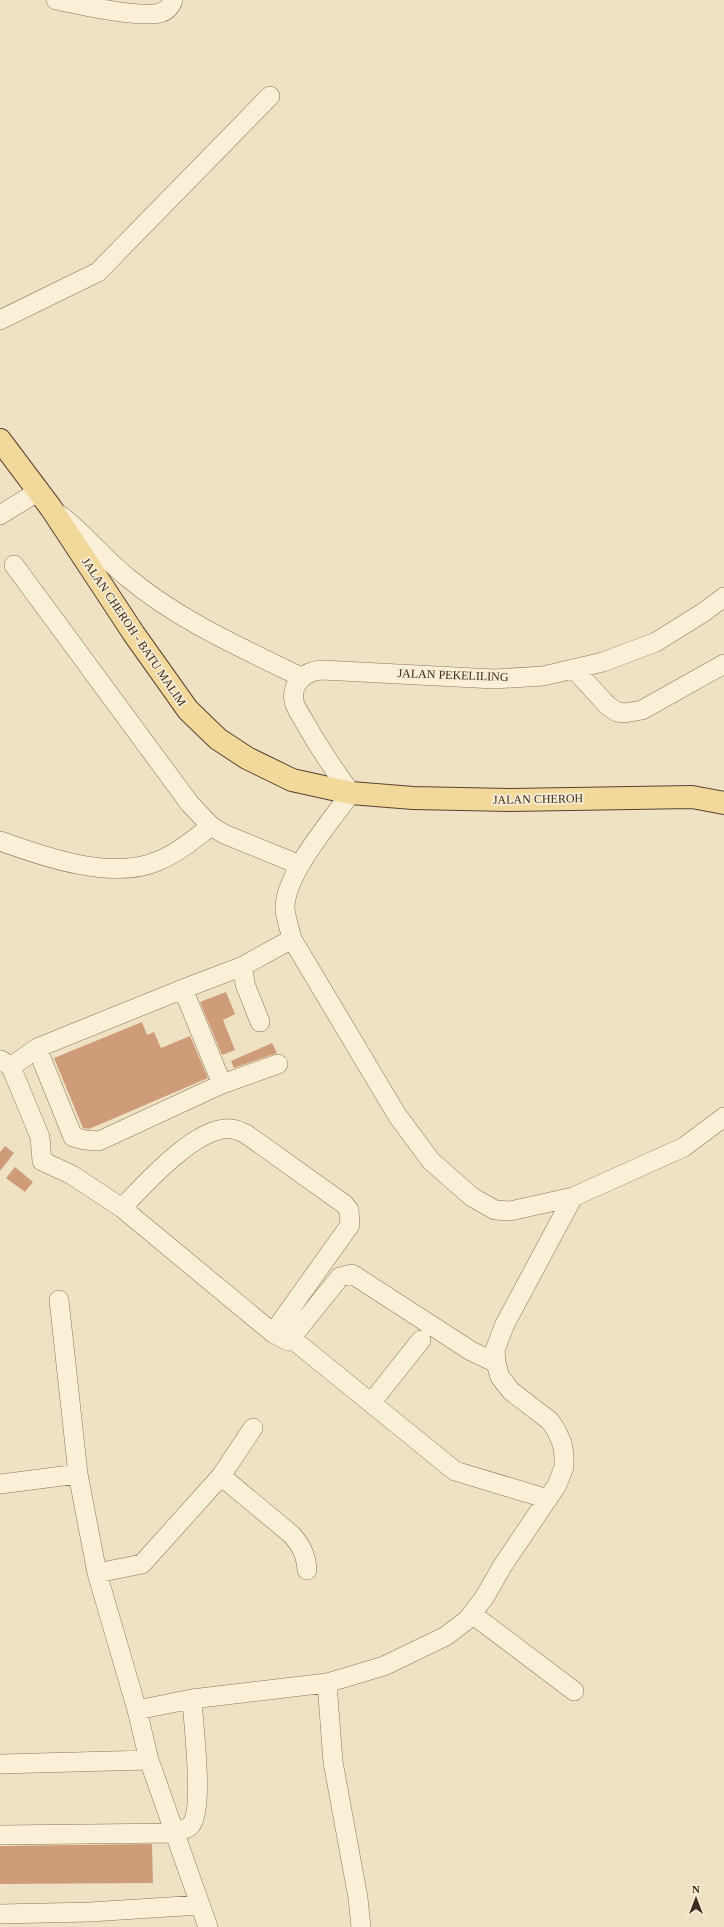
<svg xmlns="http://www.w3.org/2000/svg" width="724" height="1927" viewBox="0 0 724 1927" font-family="'Times New Roman',serif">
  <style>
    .building { fill: #cf9c79 }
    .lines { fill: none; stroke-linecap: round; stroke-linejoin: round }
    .minor-casing { stroke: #8b745a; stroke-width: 20 }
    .major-casing { stroke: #59422e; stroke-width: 24 }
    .minor { stroke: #faf0d8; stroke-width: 19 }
    .major { stroke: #f3d89b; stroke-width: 22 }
    .labels { text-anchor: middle; stroke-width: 3.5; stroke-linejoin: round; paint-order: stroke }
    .street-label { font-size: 12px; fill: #3a2c1e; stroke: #f7ecd4 }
  </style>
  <rect width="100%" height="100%" fill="#efe2c4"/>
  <path class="building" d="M226,992L235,1014L223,1020L235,1050L222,1055L200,1002Z
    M142,1022L147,1035L154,1032L161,1048L190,1036L208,1078L89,1129L83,1128L54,1058Z
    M272,1043L277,1053L234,1068L231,1061Z
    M5,1146L14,1153L0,1171V1152Z
    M15,1167L33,1182L25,1192L6,1178Z
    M152,1844L153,1883L0,1884V1846Z"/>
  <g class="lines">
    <defs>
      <path id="minor" d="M56,0C81,5 137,18 160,13C167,11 171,6 173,0
        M0,320L98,272L270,96
        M0,515L39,491
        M60,515C84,533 103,558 127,577C178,620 242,648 301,677
        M14,565L190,804L211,826L224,834L300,865
        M724,597L704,612L656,642L603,662L543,676L494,679L322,670C305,671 291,683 294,701C295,708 301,715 304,721C318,746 334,770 351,793C331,821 284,875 285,909C286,919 290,930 292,939L397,1115L431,1161L472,1197L495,1210L510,1211L573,1197L684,1147L724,1117
        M574,669L608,706L617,712L625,713L642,710L724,664
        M0,841C44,857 113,881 158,861C178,853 194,839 211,826
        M243,966L245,984L260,1022
        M37,1048L73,1137L85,1140L99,1141L222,1084L183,989
        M1,1060L11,1067L37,1048L183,989L243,966L292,939
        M11,1067L40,1137L42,1161L72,1175L122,1208L273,1333L288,1341L291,1338L340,1277L352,1274L471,1351L496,1363
        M222,1084L278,1064
        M122,1208C144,1185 197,1125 231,1129C236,1129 241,1132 246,1134L344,1204L349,1210L350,1225L273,1333
        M59,1300L78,1474L97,1573L137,1710L149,1760L208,1927
        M291,1338L455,1471L548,1499
        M371,1403L421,1340
        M221,1476L292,1535C302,1547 306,1555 307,1570
        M0,1484L78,1474
        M97,1573L142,1564L221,1476L253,1428
        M472,1614L574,1691
        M327,1683L333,1762L358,1898L361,1927
        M137,1710L192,1699L327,1683L384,1666L446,1636L467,1620L484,1598L503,1565L557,1485L564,1467V1455L562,1443L556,1430L550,1421L511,1391L500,1377L496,1363L495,1350L505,1324L573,1197
        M0,1764L149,1760
        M0,1835L176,1833C180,1831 187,1829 190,1826C205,1812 193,1722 192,1699
        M0,1914L90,1912L200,1905"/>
      <path id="major" d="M0,440L51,508L134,634L188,710L218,739L247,758L292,780L351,793L413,798L510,800L692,797L724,803"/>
    </defs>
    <use href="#minor" class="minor-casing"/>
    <use href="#major" class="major-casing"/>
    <use href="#minor" class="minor"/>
    <use href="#major" class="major"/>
  </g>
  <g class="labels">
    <g class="street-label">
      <text transform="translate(134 632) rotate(56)" y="4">JALAN CHEROH - BATU MALIM</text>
      <text transform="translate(453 675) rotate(2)" y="4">JALAN PEKELILING</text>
      <text transform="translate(538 799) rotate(-1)" y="4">JALAN CHEROH</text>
    </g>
  </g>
  <g transform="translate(696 1899)" stroke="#f7ecd4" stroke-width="3" paint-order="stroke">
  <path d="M0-3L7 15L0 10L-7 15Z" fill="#3a2c1e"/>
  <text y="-6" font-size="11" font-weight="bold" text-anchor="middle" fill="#3a2c1e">N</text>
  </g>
</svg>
